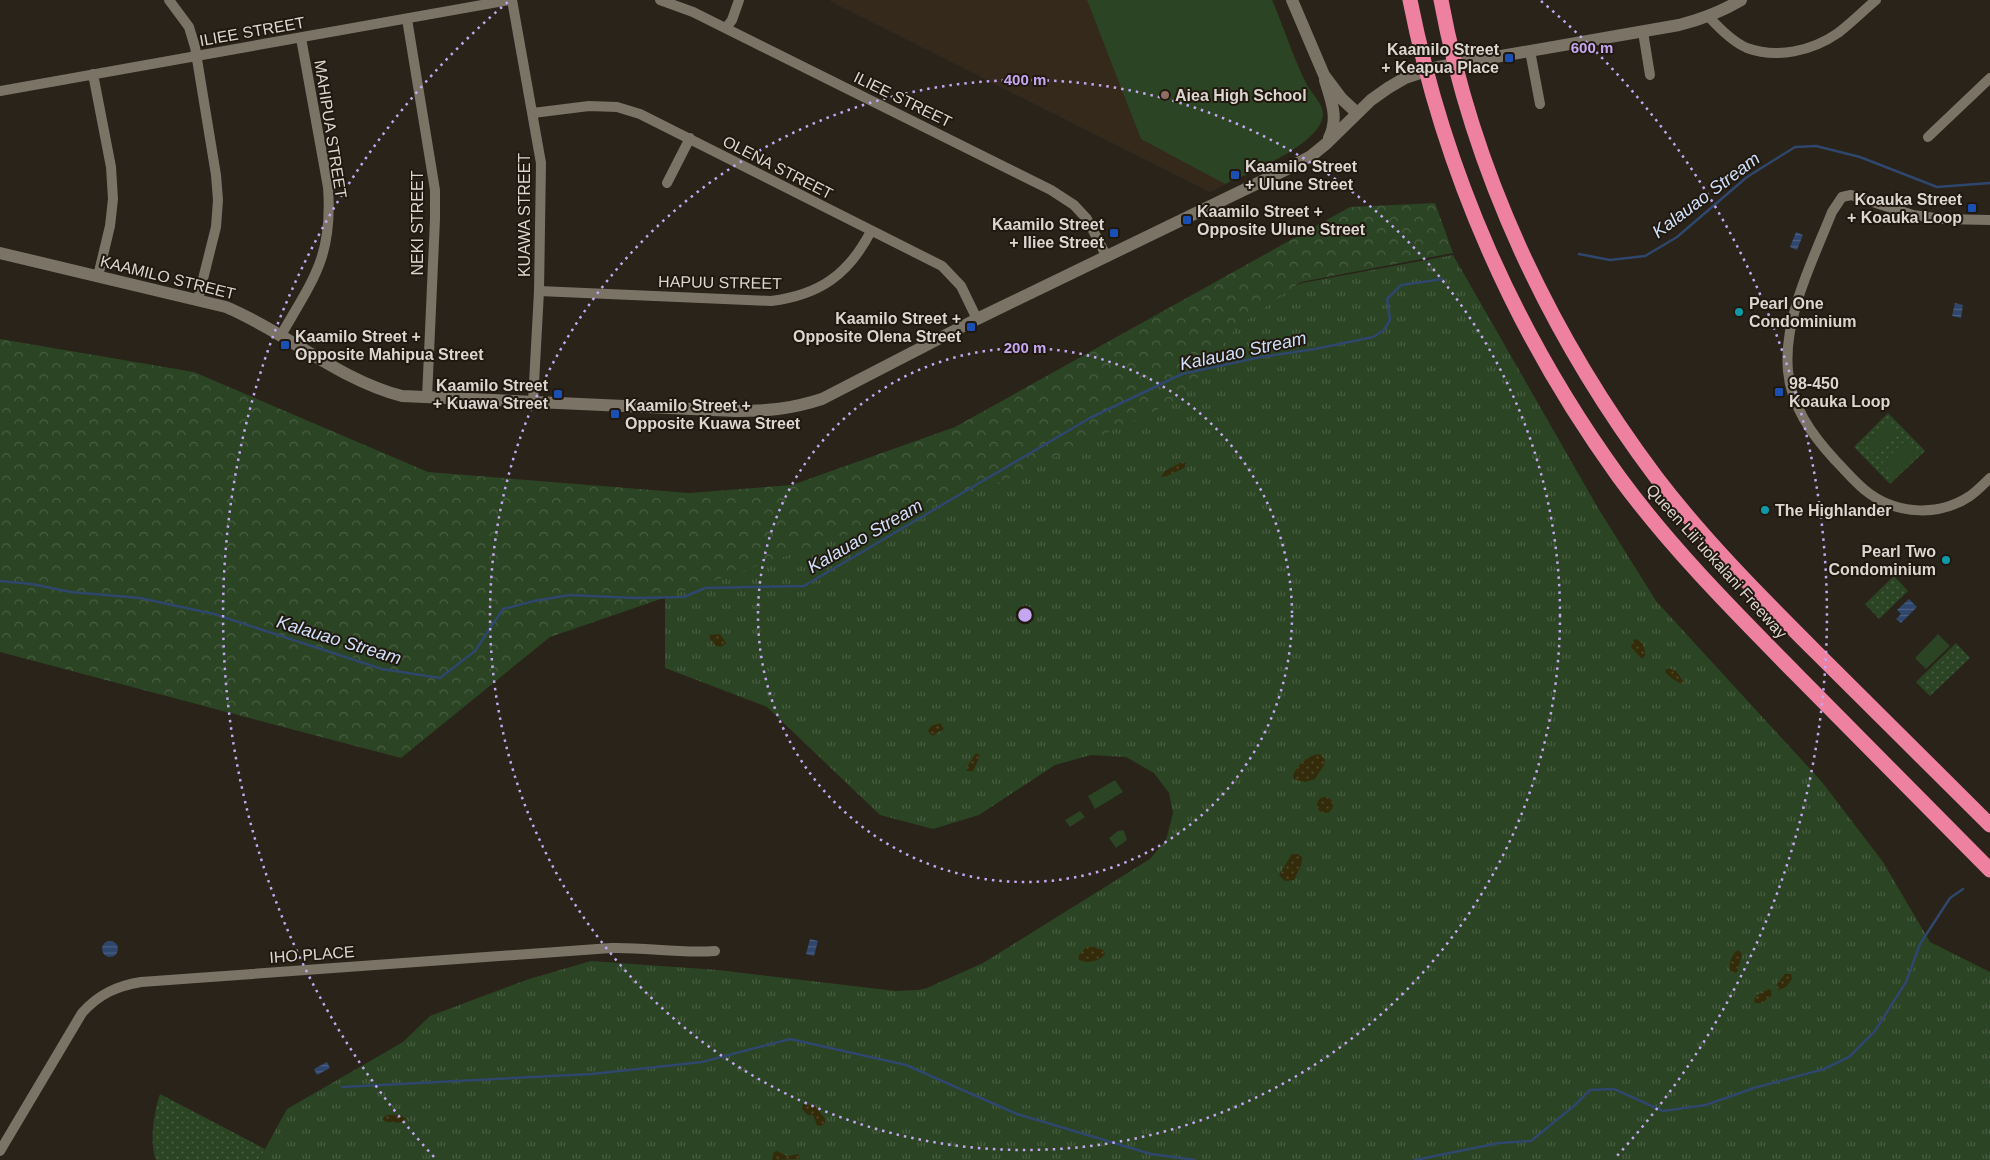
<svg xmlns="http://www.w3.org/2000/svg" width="1990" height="1160" viewBox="0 0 1990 1160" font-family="Helvetica,sans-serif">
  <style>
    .built { fill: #35291b }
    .grass { fill: url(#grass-tufts) }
    .forest { fill: url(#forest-crowns) }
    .sand { fill: url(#sand-dots) }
    .park { fill: url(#park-dots) }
    .garden { fill: #2b4423 }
    .water { fill: url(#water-rules) }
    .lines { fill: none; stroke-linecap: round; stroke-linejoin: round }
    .stream { stroke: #2f466d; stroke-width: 2.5 }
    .minor { stroke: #7c7367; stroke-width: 10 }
    .tertiary { stroke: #7c7367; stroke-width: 12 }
    .motorway { stroke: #ee81a0; stroke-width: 15 }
    .ring { fill: none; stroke: #c5a7f1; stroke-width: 2.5; stroke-dasharray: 2.5 5 }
    .transit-dot { fill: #1a4fb4; stroke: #211910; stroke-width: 2 }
    .education-dot { fill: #8d6e63; stroke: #211910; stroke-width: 2 }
    .culture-dot { fill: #0f9aa8; stroke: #211910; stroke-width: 2 }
    .labels { text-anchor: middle; stroke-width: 4; stroke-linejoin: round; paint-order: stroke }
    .street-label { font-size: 16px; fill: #dbd6d0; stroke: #211910 }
    .poi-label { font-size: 16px; font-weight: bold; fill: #dbd6d0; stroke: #211910; text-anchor: start }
    .water-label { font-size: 18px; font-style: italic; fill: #cfe0fb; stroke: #211910 }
    .centre { fill: #c5a7f1; stroke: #211910; stroke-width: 2.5 }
    .ring-label { font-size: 15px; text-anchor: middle; font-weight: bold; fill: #c5a7f1; stroke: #211910; stroke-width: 4; stroke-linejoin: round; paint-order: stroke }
  </style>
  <defs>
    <pattern id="grass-tufts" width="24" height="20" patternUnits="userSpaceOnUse" patternTransform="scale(1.25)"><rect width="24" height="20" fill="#2b4423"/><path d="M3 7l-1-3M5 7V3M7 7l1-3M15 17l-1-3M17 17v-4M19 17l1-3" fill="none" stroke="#495e42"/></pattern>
    <pattern id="forest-crowns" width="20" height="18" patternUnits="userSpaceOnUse" patternTransform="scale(1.25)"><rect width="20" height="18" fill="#2b4423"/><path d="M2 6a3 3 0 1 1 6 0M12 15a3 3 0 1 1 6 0" fill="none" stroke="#495e42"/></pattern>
    <pattern id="sand-dots" width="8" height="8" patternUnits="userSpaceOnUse" patternTransform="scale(1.25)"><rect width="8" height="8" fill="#332b0a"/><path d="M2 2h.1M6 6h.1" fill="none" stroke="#50492d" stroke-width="1.8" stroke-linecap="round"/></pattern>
    <pattern id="park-dots" width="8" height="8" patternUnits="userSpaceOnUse" patternTransform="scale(1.25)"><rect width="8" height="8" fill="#2b4423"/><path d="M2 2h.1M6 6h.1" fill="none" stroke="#495e42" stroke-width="1.8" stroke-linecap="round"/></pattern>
    <pattern id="water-rules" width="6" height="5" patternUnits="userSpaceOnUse" patternTransform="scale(1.25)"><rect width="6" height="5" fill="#2f466d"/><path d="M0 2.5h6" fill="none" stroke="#4d6081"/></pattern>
  </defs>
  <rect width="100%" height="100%" fill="#2a2319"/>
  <path class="built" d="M831,0H1272L1306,84L1320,106L1323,115L1319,126L1289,153L1210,192L831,2Z"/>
  <path class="grass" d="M1453,255L1598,508L1656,601L1822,782L1883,862L1930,942L1990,972V1160H259L287,1109L403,1042L430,1016L529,979L591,961L718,970L896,991L918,990L927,988L983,963L1150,859L1166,840L1173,813L1169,793L1154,773L1126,757L1091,755L1055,765L979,815L933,829L880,815L767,707L665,668V565L828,505L1302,283Z"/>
  <path class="forest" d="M1435,203L1453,253L1301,282L1236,328L1182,398L1004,481L550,637L401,758L0,652V339L194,372L428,472L689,493L792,485L955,427L1350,207Z"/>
  <path class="sand" d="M1182,462L1186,463L1184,468L1167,476L1161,477L1165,471Z
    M720,634L726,643L721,647L716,646L710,639V635Z
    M1634,639C1643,640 1645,648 1645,656L1643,658H1641L1631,647Z
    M1668,668L1676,671L1684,682L1682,684C1678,683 1668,676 1665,672L1666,669Z
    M940,723L944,729L932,736L928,731L931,726Z
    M976,753L980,756L973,771H967V767Z
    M1320,754L1325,760L1324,765L1315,779L1304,782L1294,779L1293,776C1297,765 1308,755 1320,754Z
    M1317 805a8 8 0 1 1 16 0a8 8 0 1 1-16 0Z
    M1292,854H1298L1302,857V863L1294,880L1285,881L1279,875Z
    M1086,947H1095L1103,950L1105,954C1099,962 1084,965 1077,958Z
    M1738,950L1742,954L1737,972L1732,973C1727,967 1731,954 1738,950Z
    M1785,974H1791L1792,979L1786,987L1778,990L1777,984Z
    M1769,989L1771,990L1772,995L1762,1003H1755L1754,1000L1757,995Z
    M803,1104L815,1106L825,1119V1123L821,1126L817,1125L813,1115H808L802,1109Z
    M388,1115H400L406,1119L402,1123C395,1121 389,1124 383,1120L384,1117Z
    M777,1151L787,1156L798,1154L800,1159L772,1160L774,1152Z"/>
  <path class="park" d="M1888,413L1925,451L1890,484L1854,447Z
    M1894,576L1908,591L1879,619L1865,604Z
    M1956,643L1970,658L1930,696L1916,682Z
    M160,1094L265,1149L259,1160H156C149,1143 154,1111 160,1094Z"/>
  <path class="garden" d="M1087,0H1272C1284,27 1293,59 1307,85C1312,94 1324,105 1323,115C1321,144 1249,173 1225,184L1141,139Z
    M1887,424L1898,435L1876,456L1865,445Z
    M1904,442L1915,453L1893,474L1882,463Z
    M1938,634L1950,646L1926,669L1915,658Z
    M1115,780L1123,792L1095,809L1088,796Z
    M1080,811L1085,817L1070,827L1065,820Z
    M1122,830L1124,831L1127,840L1116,848L1109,838L1118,831Z"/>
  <path class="water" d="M1796,232L1803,235L1797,250L1790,247Z
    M1955,303L1963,305L1961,318L1952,316Z
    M1909,599L1917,607L1901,623L1896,619L1901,614L1897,610Z
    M810,939L818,941L814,956L806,954Z
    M102 949a8 8 0 1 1 16 0a8 8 0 1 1-16 0Z
    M327,1062L330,1068L317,1075L314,1069Z"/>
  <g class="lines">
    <path class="stream" d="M1579,254L1610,260L1645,256L1677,237L1747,177L1795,147L1816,146L1860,157L1937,187L1990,183
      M0,581L32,584L71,592L140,598L214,614L382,669L440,678L475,651L503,609L534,601L570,595L635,598L684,597L705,588L804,586L1090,418L1182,374L1261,357L1315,349L1373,337L1384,330L1390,320L1387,299L1401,285L1443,279
      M342,1087L592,1074L702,1062L790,1039L906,1065L1017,1114L1151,1154L1195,1160
      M1415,1160L1499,1143L1531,1141L1575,1105L1590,1090L1614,1089L1663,1111L1706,1105L1754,1088L1824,1069L1849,1057L1875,1031L1906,982L1920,944L1950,898L1963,889"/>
    <path class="minor" d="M169,0L189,27L195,47L216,175L218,200L216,227L198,299
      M512,0L541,163L539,291L533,402
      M660,0L693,12L1051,190L1074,205L1087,219L1107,257
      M1709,17C1719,28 1733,42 1747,48C1777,59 1812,51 1838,33C1851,23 1863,11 1876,0
      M407,19L435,190V219L427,398
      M726,28L732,20L739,0
      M1643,32L1650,75
      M1530,51L1540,104
      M93,74L111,167L113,199L110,226L98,276
      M0,91L510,0
      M533,113L589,106L617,107L640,114L942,266L961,286L977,319
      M1928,137L1990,78
      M667,183L690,138
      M1990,220L1942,219L1913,215L1851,195L1842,197L1832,212C1813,260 1783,318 1788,371C1791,406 1812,435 1835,460C1846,471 1857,485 1870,494C1900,515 1940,516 1970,496C1977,491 1984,484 1990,478
      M539,291L771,301C820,295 849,274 871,231
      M281,335C314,278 333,256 328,187L301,38
      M0,1151L82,1013C99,994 117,986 141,982L611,948C646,947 680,954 715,951"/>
    <path class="tertiary" d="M1292,0L1324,75L1342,99L1357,113
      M1325,80C1331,100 1339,118 1329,138
      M0,253L226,307C286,332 339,380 402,396L736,411C768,411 791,409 822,399L977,319L1287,169L1311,156L1327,143L1371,100L1388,88L1405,78L1438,67L1679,25C1702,19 1721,12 1741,0"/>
    <path class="motorway" d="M1410,0C1444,172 1516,335 1619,477C1671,548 1733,610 1794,672C1860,738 1925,804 1990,870
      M1441,0C1473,173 1551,337 1656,477C1704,540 1761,597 1817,653C1875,710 1932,768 1990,825"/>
  </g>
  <g class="ring">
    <circle cx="1025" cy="615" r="267"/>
    <circle cx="1025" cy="615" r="535"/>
    <path d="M434 1157A802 802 0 0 1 509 1M1541 1A802 802 0 0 1 1616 1157"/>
  </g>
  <g class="transit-dot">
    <rect x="1504" y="53" width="10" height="10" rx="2.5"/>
    <rect x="1230" y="170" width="10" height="10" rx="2.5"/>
    <rect x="1967" y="203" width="10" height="10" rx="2.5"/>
    <rect x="1182" y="215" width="10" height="10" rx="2.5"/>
    <rect x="1109" y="228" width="10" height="10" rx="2.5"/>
    <rect x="966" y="322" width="10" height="10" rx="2.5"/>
    <rect x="280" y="340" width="10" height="10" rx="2.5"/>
    <rect x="1774" y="387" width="10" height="10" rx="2.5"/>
    <rect x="553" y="389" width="10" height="10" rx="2.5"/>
    <rect x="610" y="409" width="10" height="10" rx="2.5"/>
  </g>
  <circle class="education-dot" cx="1165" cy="95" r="5"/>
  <g class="culture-dot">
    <circle cx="1739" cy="312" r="5"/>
    <circle cx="1765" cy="510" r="5"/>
    <circle cx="1946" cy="560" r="5"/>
  </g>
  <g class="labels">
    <g class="street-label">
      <text transform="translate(252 31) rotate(-10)" y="6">ILIEE STREET</text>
      <text transform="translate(903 99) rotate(26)" y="6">ILIEE STREET</text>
      <text transform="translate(331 129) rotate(81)" y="6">MAHIPUA STREET</text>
      <text transform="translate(778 167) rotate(27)" y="6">OLENA STREET</text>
      <text transform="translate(524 215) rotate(-90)" y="6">KUAWA STREET</text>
      <text transform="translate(417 223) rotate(-90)" y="6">NEKI STREET</text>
      <text transform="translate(168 277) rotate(14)" y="6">KAAMILO STREET</text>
      <text transform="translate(720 282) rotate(1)" y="6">HAPUU STREET</text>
      <text transform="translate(1717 561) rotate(48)" y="6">Queen Liliʻuokalani Freeway</text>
      <text transform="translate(312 954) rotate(-4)" y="6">IHO PLACE</text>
    </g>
    <g class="poi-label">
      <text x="1499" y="55" text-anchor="end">Kaamilo Street<tspan x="1499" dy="18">+ Keapua Place</tspan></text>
      <text x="1175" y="101">Aiea High School</text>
      <text x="1245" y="172">Kaamilo Street<tspan x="1245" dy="18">+ Ulune Street</tspan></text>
      <text x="1962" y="205" text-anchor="end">Koauka Street<tspan x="1962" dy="18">+ Koauka Loop</tspan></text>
      <text x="1197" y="217">Kaamilo Street +<tspan x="1197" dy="18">Opposite Ulune Street</tspan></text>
      <text x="1104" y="230" text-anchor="end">Kaamilo Street<tspan x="1104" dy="18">+ Iliee Street</tspan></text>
      <text x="1749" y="309">Pearl One<tspan x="1749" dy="18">Condominium</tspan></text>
      <text x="961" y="324" text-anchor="end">Kaamilo Street +<tspan x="961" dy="18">Opposite Olena Street</tspan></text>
      <text x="295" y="342">Kaamilo Street +<tspan x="295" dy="18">Opposite Mahipua Street</tspan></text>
      <text x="1789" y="389">98-450<tspan x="1789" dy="18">Koauka Loop</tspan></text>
      <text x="548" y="391" text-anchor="end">Kaamilo Street<tspan x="548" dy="18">+ Kuawa Street</tspan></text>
      <text x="625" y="411">Kaamilo Street +<tspan x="625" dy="18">Opposite Kuawa Street</tspan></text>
      <text x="1775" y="516">The Highlander</text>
      <text x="1936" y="557" text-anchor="end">Pearl Two<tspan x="1936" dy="18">Condominium</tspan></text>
    </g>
    <g class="water-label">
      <text transform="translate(1706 195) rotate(-37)" y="6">Kalauao Stream</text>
      <text transform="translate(1243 351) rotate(-12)" y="6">Kalauao Stream</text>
      <text transform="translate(865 536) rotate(-30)" y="6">Kalauao Stream</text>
      <text transform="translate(339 640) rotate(17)" y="6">Kalauao Stream</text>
    </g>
  </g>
  <circle cx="1025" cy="615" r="8" class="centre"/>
  <g class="ring-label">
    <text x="1592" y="53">600 m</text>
    <text x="1025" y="85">400 m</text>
    <text x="1025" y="353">200 m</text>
  </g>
</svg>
